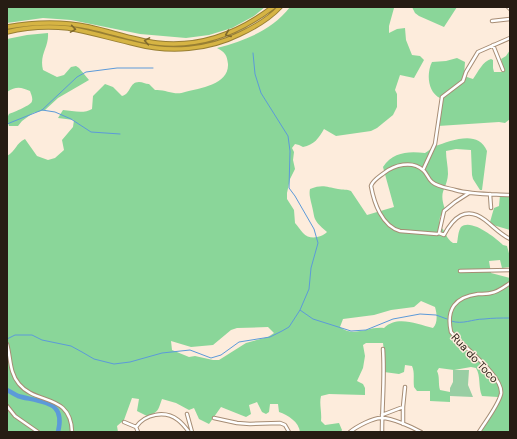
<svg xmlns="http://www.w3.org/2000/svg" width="517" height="439" viewBox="0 0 517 439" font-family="'DM Sans',sans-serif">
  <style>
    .green { fill: #99cea3 }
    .forest { fill: #8ad699; fill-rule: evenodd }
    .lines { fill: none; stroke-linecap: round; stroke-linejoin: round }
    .stream { stroke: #5c9ad9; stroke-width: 1 }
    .river { stroke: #5c9ad9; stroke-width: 4.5 }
    .minor-casing { stroke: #a68c74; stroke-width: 4.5 }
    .highway-casing { stroke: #987f33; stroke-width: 5.5 }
    .minor { stroke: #fff; stroke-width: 2.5 }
    .highway { stroke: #d6b444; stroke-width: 3.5 }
    .oneway { stroke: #7e682c }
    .labels { text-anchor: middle; stroke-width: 3; stroke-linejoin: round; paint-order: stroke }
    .street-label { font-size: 11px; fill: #261c13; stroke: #fdecdc }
  </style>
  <rect width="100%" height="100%" fill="#fdecdc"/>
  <path class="green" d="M453,370H469L468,385L473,397L450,396V388L453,382Z"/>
  <path class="forest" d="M7,7H265L254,16L232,28L209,35L186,38L140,34L71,20L43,18L7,23Z
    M290,7H386L394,8L389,26V33L397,29L405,28L406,40L412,55L420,56L424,60L414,78L400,75L395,90L397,94V107L393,115L377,128L371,131L336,136L324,129C319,138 314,145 303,147L299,145L295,144L292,148L294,152L293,160L295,169L290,179L287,193V199L294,210L295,223C298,226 300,230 303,233C309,240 321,238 327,232C311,218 316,220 311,202C310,197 309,194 310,189C323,184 326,187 338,189C343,190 347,189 351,191L367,215L394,207L383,167C393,152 408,151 425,153C429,151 431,148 435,146C451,141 478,129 487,151L482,190H480L473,179L472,175L471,150L456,149L446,151C446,159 448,166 448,174C447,190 438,190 445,209L440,217L439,225C446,231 446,239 453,243H457C458,239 458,231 461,227C471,218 496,238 503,245L507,246L510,257V267L502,268L500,260L489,261L491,273L510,278V432H480L501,400L498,397L482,396C478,387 481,376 476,368L471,367L454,370L439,368L437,371C440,377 438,383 440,390L450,392V402L430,401V391H417L414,387C413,379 415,373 412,366L405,365L404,372L399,374L384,372C386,362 384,352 383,343H366L363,345L365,356L363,368L357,381L363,384L365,388V395L329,394L321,396C319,404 322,412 321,421L325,425L339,423L342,430L341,432H300C299,422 288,415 279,412L278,404H270L269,412L266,414L262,412L257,402L249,405L251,414L246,417L221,407L209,424L199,419L194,408L189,410L176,403L162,399C158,410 159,412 147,416L137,411L139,399L132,398L124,420L117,426L118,432H7V156C16,151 16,143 25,139L37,156L48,160L55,158L64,150L62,140L73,127L74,120L58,118L63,110C73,111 84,114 92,109L93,96L105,84L113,87L122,96C131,94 129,82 139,82C143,82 145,84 149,84L155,90C166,89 174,96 185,92C200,88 229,85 228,64C227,55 225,52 217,48C246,40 271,31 290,7ZM421,301L435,307C437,314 438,323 433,328C417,324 397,315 384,328C368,326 354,338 340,327L343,319L374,315L391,310L414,307ZM268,327L274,333L268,337L246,343L219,360H213L195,356L189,357L172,350L171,341L191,347L213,345L231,330L237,328Z
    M412,7H457L444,27L419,16L415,13Z
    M48,33C49,48 39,54 43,70L57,77L64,75L71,67L76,66L79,68L89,80L58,98L45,110L33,113L22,121L18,126H9L7,118L9,114C14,112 32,105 32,101C33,98 31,94 30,91C21,87 16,86 7,92V39L27,35Z
    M510,50V119L505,123L499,122L438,126L440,119V98C428,92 426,74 432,62L446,61L457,58L465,62L464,76L473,79C478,72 483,61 491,59L493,60V68L494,72H502L503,67L501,59L506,56Z
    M500,195H510V230L493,225L490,222L494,208L499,206Z"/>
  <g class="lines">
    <path class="stream" d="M253,53L255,74L261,93L288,136L290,151L289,188L295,196L314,229L318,243L311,268L309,289L300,310
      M42,110L55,112L71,119L91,132L120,134
      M7,124L42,110L77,77L86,72L117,68H153
      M451,321C463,325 472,319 484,319C492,318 501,318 510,318
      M7,339L15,335H32L42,340L71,346L82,352L94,359L114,364L130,362L162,353L190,350L211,358L221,355L239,342L270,337L282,331L289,327L300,310L313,319L351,331L366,330L393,319L420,314L436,315L447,319"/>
    <path class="river" d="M7,390C11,392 14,394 18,396C27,399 49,401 55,408C61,414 60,424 58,432"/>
    <defs>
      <path id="minor" d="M508,7L510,9
        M492,21L510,19
        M493,45L503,70
        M423,170L435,144L442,97L463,81L466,72L478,52L510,38
        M490,194L491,208
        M510,195C492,194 473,195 455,190C448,188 438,187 432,182C428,179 427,173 423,170C412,160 394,165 384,173C379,177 373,180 371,186C374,203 382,226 400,231L437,234L439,233L444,235C453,218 466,205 485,220C494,227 500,234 510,239
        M439,233L444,211L455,202L469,193
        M460,271L510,270
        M7,344C11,358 9,372 19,384C36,405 71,393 72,432
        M7,406L15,416L38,432
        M187,414L192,432
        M382,415L403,407
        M214,418L237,423L250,424L280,423L285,425L289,432
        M124,422L136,427L138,432
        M403,424V407L405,387
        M136,427C145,414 165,410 178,420C182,423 186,428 189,432
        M350,432C356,427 374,417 382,418C392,418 412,427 421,432
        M382,432C382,404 385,377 383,349
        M479,432C485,422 498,406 501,394C504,376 462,346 451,332C446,309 455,297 478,294C482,294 487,294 491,293C498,292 504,287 510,283"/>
      <path id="highway" d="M7,27C34,22 61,21 89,27C112,32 134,40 157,43C200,48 239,33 273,7
        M7,32C27,27 47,26 68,28C91,32 113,39 136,44C170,53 208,50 240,34C255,27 269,19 280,7"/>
    </defs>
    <use href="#minor" class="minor-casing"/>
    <use href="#highway" class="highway-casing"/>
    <use href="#minor" class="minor"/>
    <use href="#highway" class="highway"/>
  </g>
  <defs><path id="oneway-chevron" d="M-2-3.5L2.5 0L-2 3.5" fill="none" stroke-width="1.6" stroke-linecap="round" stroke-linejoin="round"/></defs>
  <g class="oneway">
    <use href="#oneway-chevron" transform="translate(73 29) rotate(9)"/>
    <use href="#oneway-chevron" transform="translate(228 34) rotate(159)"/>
    <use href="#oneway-chevron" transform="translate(147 41) rotate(-170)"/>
  </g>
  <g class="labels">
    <g class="street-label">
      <text transform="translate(475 358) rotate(47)" y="4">Rua do Toco</text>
    </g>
  </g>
  <rect width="517" height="439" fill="none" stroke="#261c13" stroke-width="16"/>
</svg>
